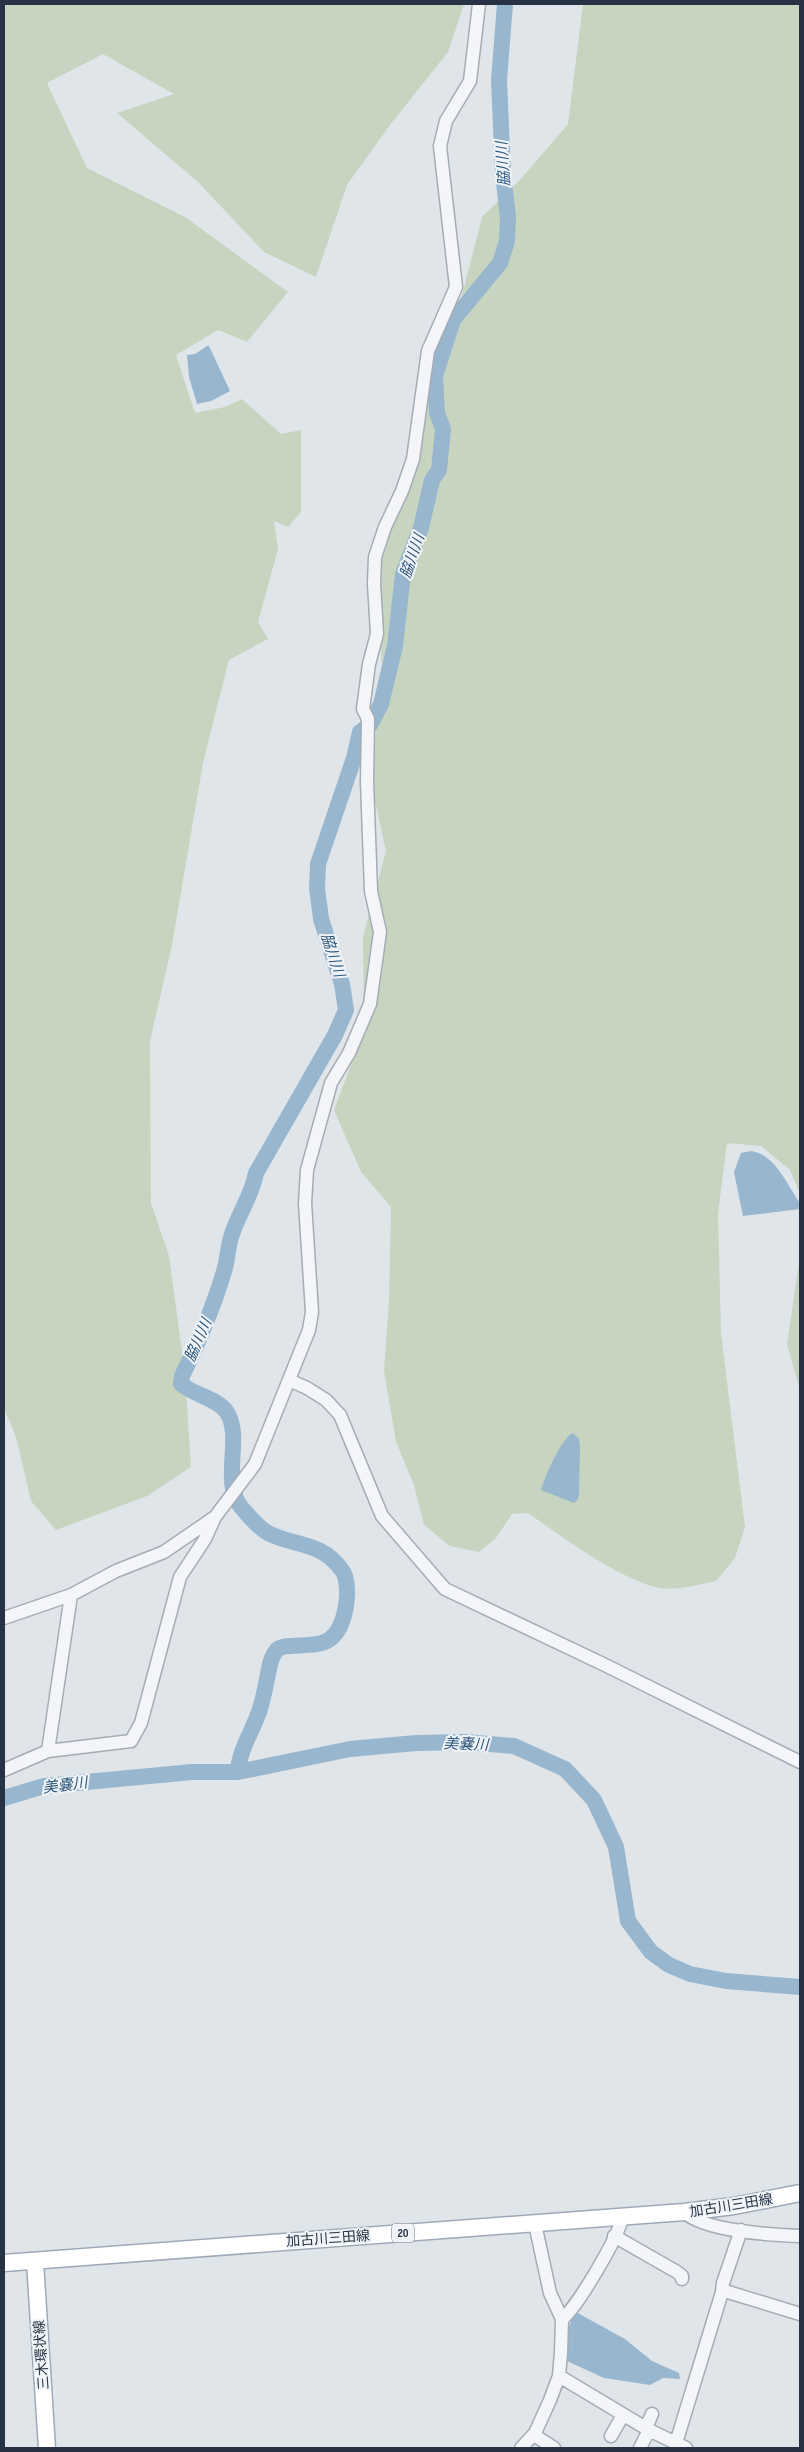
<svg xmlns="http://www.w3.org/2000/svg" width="804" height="2452" viewBox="0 0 804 2452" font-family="'Sofia Sans Condensed','Noto Sans JP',sans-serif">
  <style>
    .green { fill: #c7d5c0 }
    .water { fill: #98b6ce }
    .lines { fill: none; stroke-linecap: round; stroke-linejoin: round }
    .river { stroke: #98b6ce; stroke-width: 16 }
    .minor-casing { stroke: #a5acb5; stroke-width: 15 }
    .major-casing { stroke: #9eaab7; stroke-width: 19 }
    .minor { stroke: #f3f5f8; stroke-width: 12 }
    .major { stroke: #fff; stroke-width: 16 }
    .labels { text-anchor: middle; stroke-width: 4; stroke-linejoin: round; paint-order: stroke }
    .shield { fill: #f0f4f8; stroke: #636d7a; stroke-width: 1 }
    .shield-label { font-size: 12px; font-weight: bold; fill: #273344 }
    .street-label { font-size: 14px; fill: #273344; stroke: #f0f4f8 }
    .water-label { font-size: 15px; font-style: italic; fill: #2d567c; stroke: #f0f4f8 }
  </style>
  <rect width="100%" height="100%" fill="#e0e5ea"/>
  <path class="green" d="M4,4H464L448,52L390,125L347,185L316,277L264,252L197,181L117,113L174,94L103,54L47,83L87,168L185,217L288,292L247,342L218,330L176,355L195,413L225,407L242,399L281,434L301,430V512L288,527L274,521L278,549L258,622L268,639L229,660L203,763L172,945L150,1041L151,1203L169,1256L185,1373L191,1467L147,1496L56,1530L31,1501L16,1437L4,1408Z
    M583,4H800V1194L790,1170L761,1146L727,1143L718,1214L721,1333L745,1527L735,1558L716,1581C696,1585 671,1593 651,1586C611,1573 562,1537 528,1513L512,1514L496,1538L479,1552L450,1546L424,1525L414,1485L396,1442L384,1371L389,1301L391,1207L361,1172L334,1110L364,1030L363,937L386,851L371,783L382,664L376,594L390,505L456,319L482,217L520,180L568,124Z
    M800,1255V1390L787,1344Z"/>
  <path class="water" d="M207,346H209L230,391L211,401L197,404L189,377L187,355L195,354Z
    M751,1151C775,1154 787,1185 800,1203V1209L743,1216L734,1172L741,1153Z
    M573,1433L579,1439L580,1447L579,1494L578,1499L574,1503L541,1490C544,1478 562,1437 573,1433Z
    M574,2311L625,2339L652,2361L679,2373L680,2379L663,2378L650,2385L604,2378L567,2361L569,2327Z"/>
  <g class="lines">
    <path class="river" d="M238,1772C239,1749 253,1731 260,1709C263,1699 265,1689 267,1679C269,1670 270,1658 276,1651C283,1641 316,1650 330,1639C346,1627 350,1593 345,1576C343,1570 338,1565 334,1561C317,1543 288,1544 268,1533C257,1527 249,1516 241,1507C220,1481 244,1436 226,1411C216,1398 194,1395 181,1384L182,1376C199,1341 214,1306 225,1268C228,1256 228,1245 232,1234C239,1213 252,1195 256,1173L335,1035L346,1010L342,984L321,919L317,888L318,864L354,758L360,732L370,725L381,704L395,646L403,574L421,528L432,480L439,470L443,429L437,413L435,376L453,320L500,263L507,241L508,217L503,174L499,80L505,4
      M4,1798L44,1786L192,1772H238L350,1749L416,1743L466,1742L514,1746L565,1769L594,1800L616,1847L628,1921L651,1952L669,1965L690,1974L726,1981L800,1987"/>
    <defs>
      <path id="minor" d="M289,1380L307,1388L326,1400L340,1415L382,1516L445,1589L605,1665L800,1762
        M4,1618L71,1595L116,1571L164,1552L215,1517
        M48,1751L71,1595
        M4,1770L48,1751L131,1741L141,1723L180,1577L205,1539L215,1517L255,1464L309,1330L312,1312L305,1203L307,1170L331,1083L349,1053L370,1004L380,932L371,891L367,782L368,719L363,709L369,664L377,634L374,584L375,557L385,527L402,491L413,459L428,351L456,287L440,146L446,121L470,81L479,4
        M684,2212C704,2231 772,2235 800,2236
        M614,2236L677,2272L682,2276V2279
        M722,2292H728L800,2314
        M562,2319C576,2309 620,2235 622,2217
        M559,2376L649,2430L686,2448
        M646,2428L652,2414
        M534,2435L554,2448
        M611,2436L623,2415
        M676,2443L722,2292L723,2283L741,2230
        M521,2448L535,2433L550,2400L559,2376L561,2353L562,2319L550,2293L535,2224
        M640,2448L649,2430"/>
      <path id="major" d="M35,2262L47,2448
        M4,2263L684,2212L734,2206L800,2193"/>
    </defs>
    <use href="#minor" class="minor-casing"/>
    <use href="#major" class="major-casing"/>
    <use href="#minor" class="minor"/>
    <use href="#major" class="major"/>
  </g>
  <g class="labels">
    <rect class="shield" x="392" y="2223.5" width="22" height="19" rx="4"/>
    <g class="shield-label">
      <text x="403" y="2237">20</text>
    </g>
    <g class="street-label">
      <text transform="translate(731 2205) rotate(-9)" y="5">加古川三田線</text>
      <text transform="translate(328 2238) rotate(-4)" y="5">加古川三田線</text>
      <text transform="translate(41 2355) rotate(-94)" y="5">三木環状線</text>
    </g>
    <g class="water-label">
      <text transform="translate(503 164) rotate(-94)" y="5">脇川川</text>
      <text transform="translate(412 556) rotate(-71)" y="5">脇川川</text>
      <text transform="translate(333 955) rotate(72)" y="5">脇川川</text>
      <text transform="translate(198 1340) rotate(-66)" y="5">脇川川</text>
      <text transform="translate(466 1744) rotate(2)" y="5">美嚢川</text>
      <text transform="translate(65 1785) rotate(-7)" y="5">美嚢川</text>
    </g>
  </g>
  <rect width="804" height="2452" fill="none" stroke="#273344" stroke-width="10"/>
</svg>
